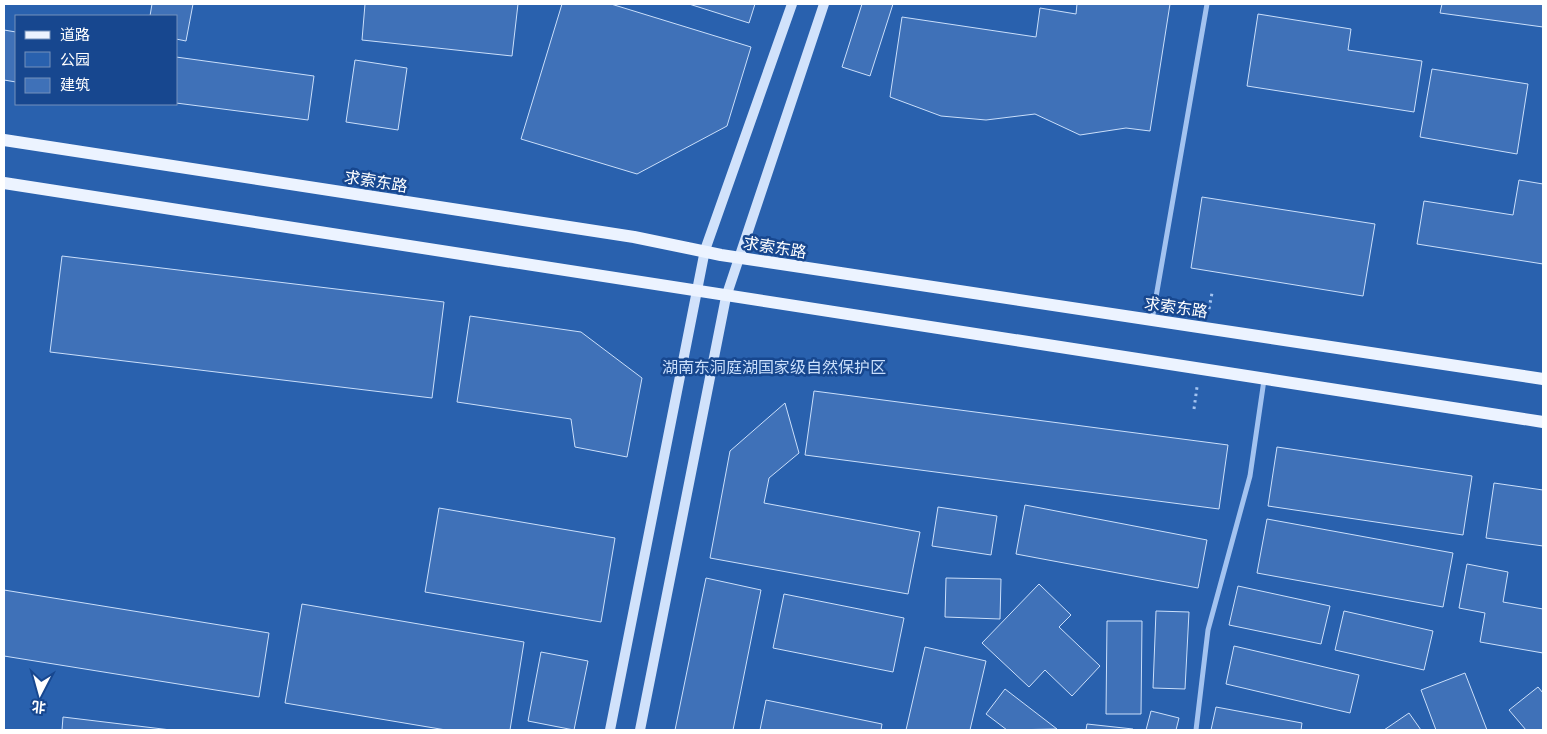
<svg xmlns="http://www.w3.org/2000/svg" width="1547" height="734" viewBox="0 0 1547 734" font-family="'Space Grotesk','Noto Sans SC',sans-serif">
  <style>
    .green { fill: #2961ae; fill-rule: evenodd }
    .building { fill: #3f71b8; stroke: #cadffb }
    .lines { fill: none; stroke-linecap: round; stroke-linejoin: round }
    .path { stroke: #a3c3f0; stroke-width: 3; stroke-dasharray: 2.5 4; stroke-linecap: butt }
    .street { stroke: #a3c3f0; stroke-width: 5 }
    .secondary { stroke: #d1e2fb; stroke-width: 10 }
    .primary { stroke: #ecf3ff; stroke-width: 12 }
    .labels { text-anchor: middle; stroke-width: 5; stroke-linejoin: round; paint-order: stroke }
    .street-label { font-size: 16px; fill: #fff; stroke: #17478f }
    .park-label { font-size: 16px; fill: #cadffb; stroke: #17478f }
  </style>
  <rect width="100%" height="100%" fill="#17478f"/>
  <path class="green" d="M4,4H1543V730H4ZM16,16H176V104H16Z"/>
  <path class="building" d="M152,4H193L186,41L176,39V16H150Z
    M365,4H518L512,56L362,40Z
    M562,4H611L751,47L727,126L637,174L521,139Z
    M689,4H755L749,23Z
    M862,4H893L870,76L842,67Z
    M1077,4H1170L1150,131L1126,128L1080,135L1035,114L986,120L941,116L890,97L902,17L1036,37L1040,8L1076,14Z
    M1442,4H1543V27L1440,13Z
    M1258,14L1351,29L1348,50L1422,61L1414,112L1247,86Z
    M4,30L16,32V82L4,80Z
    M176,57L314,76L308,120L176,103Z
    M355,60L407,68L398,130L346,122Z
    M1432,69L1528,84L1517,154L1420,137Z
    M1519,180L1543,184V264L1417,244L1424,201L1513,215Z
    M1202,197L1375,224L1363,296L1191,268Z
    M62,256L444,302L432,398L50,352Z
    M470,316L581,332L642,378L627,457L575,447L571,419L457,402Z
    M814,391L1228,445L1219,509L805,455Z
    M785,403L799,453L769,478L764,503L920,532L908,594L710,558L730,451Z
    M1277,447L1472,476L1463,535L1268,506Z
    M1494,483L1543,490V546L1486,538Z
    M1025,505L1207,540L1198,588L1016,554Z
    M938,507L997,516L991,555L932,546Z
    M439,508L615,538L601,622L425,592Z
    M1267,519L1453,553L1443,607L1257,573Z
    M1467,564L1508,572L1503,602L1543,609V653L1480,642L1485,613L1459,608Z
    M706,578L761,590L733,730H675Z
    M946,578L1001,579L1000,619L945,617Z
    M1039,584L1071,615L1059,627L1100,666L1072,696L1045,670L1029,687L982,643Z
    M1238,586L1330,606L1321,644L1229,625Z
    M4,590L269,633L259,697L4,656Z
    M784,594L904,618L893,672L773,648Z
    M302,604L524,642L510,730H446L285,703Z
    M1156,611L1189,612L1185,689L1153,688Z
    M1344,611L1433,631L1424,670L1335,650Z
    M1107,621H1142L1141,714H1106Z
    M1234,646L1359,675L1350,713L1226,684Z
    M925,647L986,661L970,730H906Z
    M541,652L588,661L574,730L528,721Z
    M1465,673L1487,730H1436L1421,690Z
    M1538,687L1543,693V730H1526L1509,710Z
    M1005,689L1057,729L1007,730L986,714Z
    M766,700L882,724L881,730H760Z
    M1216,707L1302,723L1301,730H1211Z
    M1151,711L1179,718L1176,730H1146Z
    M1409,713L1421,730H1384Z
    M63,717L171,730H62Z
    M1087,724L1133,729L1132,730H1086Z"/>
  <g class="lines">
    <path class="path" d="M1209,309L1212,293
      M1194,409L1197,387"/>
    <path class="street" d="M1152,320L1207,4
      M1196,730L1208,630L1250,476L1264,380"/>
    <path class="secondary" d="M610,730L705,250L792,4
      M640,730L726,297L824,4"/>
    <path class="primary" d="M4,140L634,237L721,255L1543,379
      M4,183L1543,422"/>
  </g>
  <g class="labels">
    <g class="street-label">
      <text transform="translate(376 181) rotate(9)" y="6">求索东路</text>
      <text transform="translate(775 247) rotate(9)" y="6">求索东路</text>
      <text transform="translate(1176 307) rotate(8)" y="6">求索东路</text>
    </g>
    <g class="park-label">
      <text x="774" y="373">湖南东洞庭湖国家级自然保护区</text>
    </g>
  </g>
  <rect width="1547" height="734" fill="none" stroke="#ffffff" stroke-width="10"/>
  <rect x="15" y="15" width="162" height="90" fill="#17478f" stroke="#7491bc"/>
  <rect x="25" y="31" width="25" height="8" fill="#ecf3ff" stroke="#7491bc"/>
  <text x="60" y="40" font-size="15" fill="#ffffff">道路</text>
  <rect x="25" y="52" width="25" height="15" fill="#2961ae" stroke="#7491bc"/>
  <text x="60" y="65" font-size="15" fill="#ffffff">公园</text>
  <rect x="25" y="78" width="25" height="15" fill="#3f71b8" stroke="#7491bc"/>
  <text x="60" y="90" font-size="15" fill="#ffffff">建筑</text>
  <g transform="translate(40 694) rotate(186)" stroke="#17478f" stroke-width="4" paint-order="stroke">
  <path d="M0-4L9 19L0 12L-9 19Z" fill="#ffffff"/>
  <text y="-8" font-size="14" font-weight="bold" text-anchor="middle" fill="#ffffff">北</text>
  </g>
</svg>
